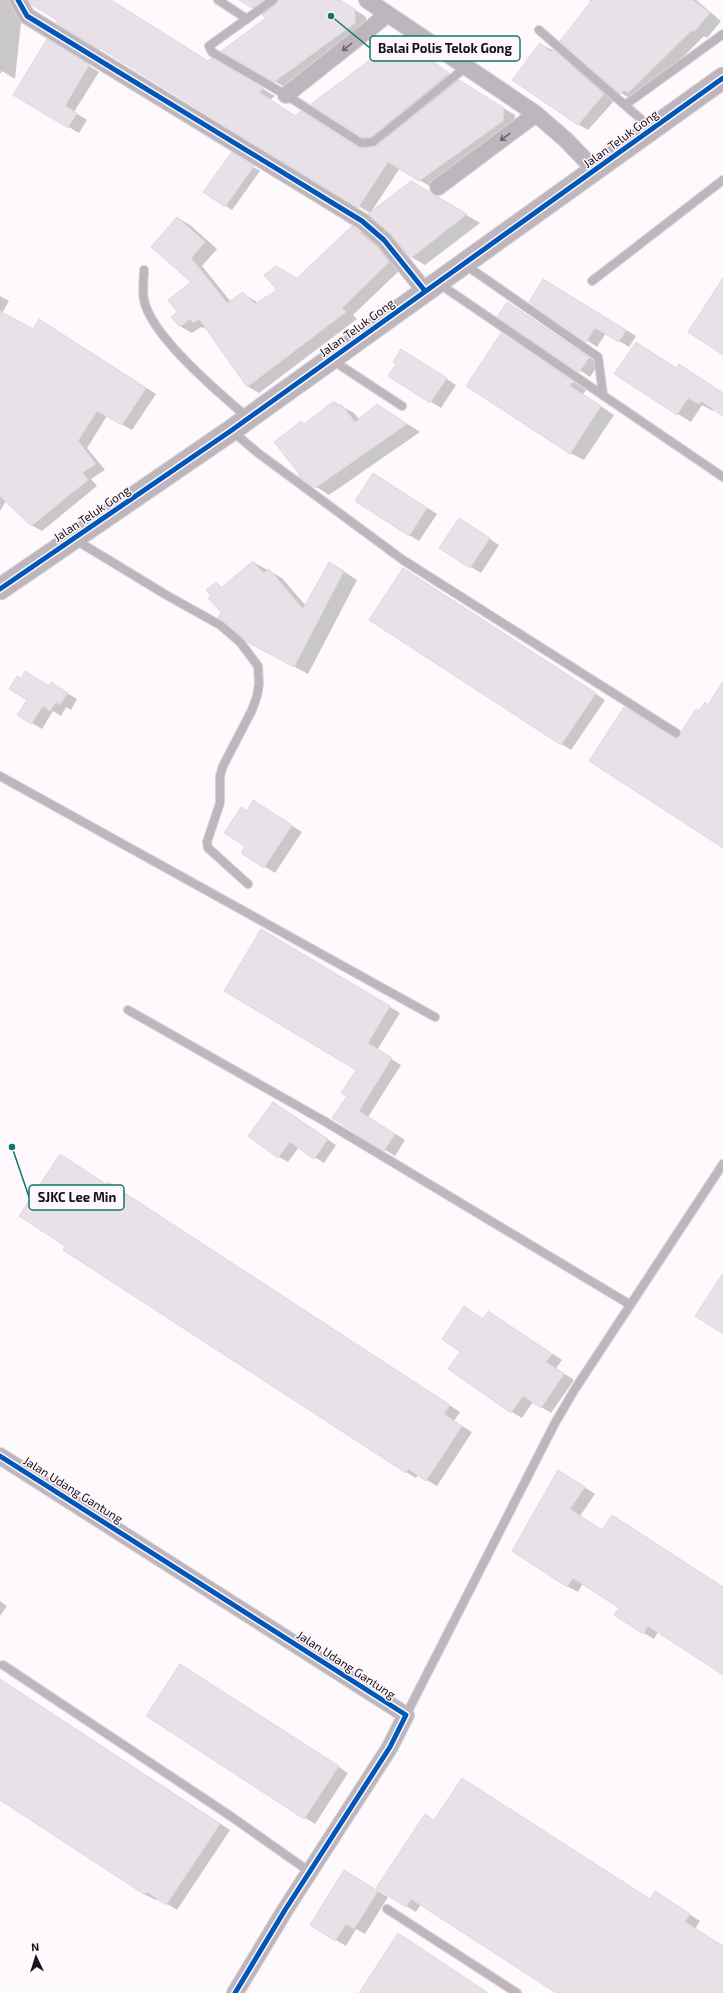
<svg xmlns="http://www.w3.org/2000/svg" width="723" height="1993" viewBox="0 0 723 1993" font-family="'Exo 2',sans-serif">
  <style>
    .shadow { fill: #0003 }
    .building { fill: #e8e1e8; stroke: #e0d9df }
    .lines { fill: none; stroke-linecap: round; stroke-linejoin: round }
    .service-casing { stroke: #d8d5d8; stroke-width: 10 }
    .minor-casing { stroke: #d8d5d8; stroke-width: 18 }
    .tertiary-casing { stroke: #d8d5d8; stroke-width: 23 }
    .service { stroke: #beb5bd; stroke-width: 8 }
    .minor { stroke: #beb5bd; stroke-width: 16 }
    .tertiary { stroke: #beb5bd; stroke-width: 21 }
    .cycleway-casing { stroke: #fef8fd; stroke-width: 8 }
    .cycleway { stroke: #0057b8; stroke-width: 5 }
    .oneway { stroke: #6c636c }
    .labels { text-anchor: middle; stroke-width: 3; stroke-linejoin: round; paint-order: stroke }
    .street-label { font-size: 12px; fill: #1b111a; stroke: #fef8fd }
    .leader { fill: none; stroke: #0f766e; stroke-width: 1.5 }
    .callout-dot { fill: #0f766e; stroke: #fef8fd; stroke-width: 1.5 }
    .callout { fill: #fef8fd; stroke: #0f766e; stroke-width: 1.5 }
    .callout-label { font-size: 13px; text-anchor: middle; font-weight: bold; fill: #1b111a }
  </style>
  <rect width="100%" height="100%" fill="#fdf9fc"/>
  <path class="shadow" d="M0,0H18L21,23L15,79L2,71L0,74Z
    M30,0H111L209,62L212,59L275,96L270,100L296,116L313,119L359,149L377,147L384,142L374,143L363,137L409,45L458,81L515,115L514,127L431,187L400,168L371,212L411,182L480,223L425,265L411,257L391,232L370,213L112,54L58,23L59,20Z
    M241,0H340L366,17V30L286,88L223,51L268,18Z
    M589,0H696L721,21L707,38L704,36L641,99L636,97L633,100L621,93L592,2Z
    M541,44L563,56L614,101L588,130L578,124Z
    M57,46L99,72L74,112L87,120L79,133L14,95Z
    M232,154L260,171L232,210L205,192Z
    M178,218L190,225L217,249L202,266L231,302L243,293L258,303L297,279L352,227L369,237L389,255L401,269L353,315L357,319L259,393L247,386L207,329L201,327L192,333L180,326L178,312L192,282Z
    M553,286L636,336L629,347L606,333L597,347L530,302Z
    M0,296L9,301L2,313L33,331L49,326L156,394L132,430L107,416L87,448L105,470L91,479L97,486L42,531L31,525L6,501L0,511Z
    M518,309L599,364L590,377L499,316Z
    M501,334L586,390L583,394L614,415L584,460L570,453Z
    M636,343L677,369L680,365L723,393V414L714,409L713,411L702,405L691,422L678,414Z
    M411,356L456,385L441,408L389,376Z
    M334,402L354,413L359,419L390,413L420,432L329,495L300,476L301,422L305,424Z
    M374,474L437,514L419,541L409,535Z
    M469,525L499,545L481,573L440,548Z
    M253,562L282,578L306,606L343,571L357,580L308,674L261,649L222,612L213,596L216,583L223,588Z
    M414,575L605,700L571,750L370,620Z
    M21,679L50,688L52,684L77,699L71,710L66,707L61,716L53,711L42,729L18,715L28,699Z
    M264,808L302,832L275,873L242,853L246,846L247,812Z
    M262,930L400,1013L377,1050L401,1065L368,1117L405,1140L395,1156L334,1118L348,1096L357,1070Z
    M273,1103L336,1145L324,1163L299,1147L288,1162L279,1157Z
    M118,1189L460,1412L454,1421L472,1432L437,1486L418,1475L416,1478L406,1472Z
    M489,1312L562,1360L556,1368L574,1380L551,1413L533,1402L522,1418L512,1412Z
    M569,1477L595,1494L580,1516L603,1531L623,1522L723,1587V1674L658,1632L654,1639L644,1633L616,1615L621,1607L583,1583L578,1592L567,1586Z
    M0,1601L7,1606L0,1616Z
    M190,1671L348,1773L315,1824L147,1715Z
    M0,1687L13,1688L230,1830L177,1910L158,1898L156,1900L146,1895L0,1799Z
    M435,1821L650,1900L665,1898L700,1921L695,1929L723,1947V1993H558L421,1904L416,1912L406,1906Z
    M354,1877L388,1897L365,1934L356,1929L346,1946L336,1940Z"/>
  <path class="building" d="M29,0H111L208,61L212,58L264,89L259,92L295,116L301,111L358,148L376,146L459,80L504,108L503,121L419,181L388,162L358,208L100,48L99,49L56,23L58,21L31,4Z
    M239,0H264L252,8Z
    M278,0H340L355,9V23L274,82L221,51L266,18L262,15L276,4Z
    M592,0H693L710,13L694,32L692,30L628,93L624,90L620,94L560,41Z
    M47,39L89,65L65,106L77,113L68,128L13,95Z
    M540,43L551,52L553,49L604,94L578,125L512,80Z
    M409,44L449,73L371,137H362L311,104L390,45Z
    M232,152L254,166L225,207L203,192Z
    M411,181L467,214L411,258L390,233L368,214Z
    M177,217L205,242L191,258L227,303L243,292L255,304L277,290L264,275L276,266L297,278L352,226L377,247L389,262L342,308L346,312L247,387L199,319L193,323L190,319L180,327L171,317L177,312L168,300L191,282L151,247Z
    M723,278V355L688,332Z
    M543,279L626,330L619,342L595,328L586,342L529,302Z
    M507,302L589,358L579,372L497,317Z
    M0,311L33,329L39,319L146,388L122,425L97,411L78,441L96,464L82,473L88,480L31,526L0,496Z
    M501,333L573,382L570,386L601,406L570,454L466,386Z
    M636,342L676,368L679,364L723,393V416L701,401L699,404L688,398L677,415L614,374Z
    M401,349L447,378L430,403L388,376L396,364L393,362Z
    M334,401L338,406L341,404L355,422L377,404L407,424L315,488L298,476L300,475L274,442L301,421L304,424Z
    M373,473L427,508L409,536L355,501Z
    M459,518L490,538L470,568L439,548Z
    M253,561L263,573L269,569L303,609L329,562L344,571L294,667L247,642L218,618L221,612L208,598L211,596L206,590L216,582L221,588Z
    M403,568L596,693L561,745L369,620Z
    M25,671L49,686L51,682L68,693L60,705L56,702L50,711L43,706L31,724L17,715L27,700L9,689L17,676L21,678Z
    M723,681V848L589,761L624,707L677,739L681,736V732L696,709L699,711L705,702L708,705Z
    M253,800L292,825L264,868L241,853L245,846L224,833L241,807L247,811Z
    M261,929L390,1006L368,1043L392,1058L359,1111L395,1134L384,1151L332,1118L347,1096L341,1093L356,1070L224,991Z
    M273,1102L328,1139L314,1159L290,1142L278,1158L248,1136Z
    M60,1154L106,1184L108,1182L450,1405L444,1414L462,1426L426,1481L408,1469L406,1473L63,1250L65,1246L19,1216Z
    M723,1273V1334L695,1316Z
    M464,1306L483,1319L488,1311L552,1354L546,1362L564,1374L541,1408L523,1396L511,1413L448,1369L460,1352L442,1339Z
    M558,1470L585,1487L570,1509L602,1530L612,1515L723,1587V1675L648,1626L643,1634L614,1615L619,1608L573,1578L567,1587L512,1551Z
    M180,1664L339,1766L304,1819L146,1716Z
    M0,1679L220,1824L166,1905L147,1892L145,1895L0,1800Z
    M462,1778L650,1899L655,1891L690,1914L685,1922L723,1946V1993H556L411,1899L406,1907L376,1888L425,1814L434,1820Z
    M344,1870L378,1891L354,1929L346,1924L335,1941L310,1925Z
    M398,1933L488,1993H359Z"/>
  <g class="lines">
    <defs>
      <path id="service" d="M218,0L247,19
        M273,0L209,46L212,52L286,95L361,143L373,142L466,67
        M539,30L651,128
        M625,105L723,34
        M464,264L598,357L603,394
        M144,270C144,279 142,291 144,300C151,336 219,393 248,418
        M592,281L723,180
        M438,283L723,477
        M332,360L402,406
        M232,431L258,453L403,560L676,733
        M74,539L168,596L220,625L240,642L258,666L259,684L257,696L252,710L223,766L220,776V803L207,842L208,848L248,884
        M0,776L435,1017
        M128,1010L324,1121L629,1304
        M3,1665L229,1815L310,1872
        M406,1715L555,1423L575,1389L723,1164
        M387,1909L517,1993"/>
      <path id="minor" d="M18,0L27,16L362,221L384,240L425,291
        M367,0L536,114L566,140L595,170
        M286,95L388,14
        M438,187L536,114
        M0,1456L406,1715L390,1747L285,1910L235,1993"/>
      <path id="tertiary" d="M0,589L232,430L723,78"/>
    </defs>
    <use href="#service" class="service-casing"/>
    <use href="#minor" class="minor-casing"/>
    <use href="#tertiary" class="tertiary-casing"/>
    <use href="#service" class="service"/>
    <use href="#minor" class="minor"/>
    <use href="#tertiary" class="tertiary"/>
    <defs>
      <path id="cycleway" d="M18,0L27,16L362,221L384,240L425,291
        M0,589L232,430L723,78
        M0,1456L406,1715L390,1747L285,1910L235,1993"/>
    </defs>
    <use href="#cycleway" class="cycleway-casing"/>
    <use href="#cycleway" class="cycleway"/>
  </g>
  <defs><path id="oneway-shaft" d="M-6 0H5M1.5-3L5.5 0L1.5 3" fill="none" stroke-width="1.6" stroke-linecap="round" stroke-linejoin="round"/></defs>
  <g class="oneway">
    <use href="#oneway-shaft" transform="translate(347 47) rotate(142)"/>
    <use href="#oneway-shaft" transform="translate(505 137) rotate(143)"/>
  </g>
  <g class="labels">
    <g class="street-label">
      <text transform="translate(621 139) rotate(-36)" y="4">Jalan Teluk Gong</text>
      <text transform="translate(357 328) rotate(-36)" y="4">Jalan Teluk Gong</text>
      <text transform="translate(92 514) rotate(-34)" y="4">Jalan Teluk Gong</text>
      <text transform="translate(73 1490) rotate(32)" y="4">Jalan Udang Gantung</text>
      <text transform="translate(346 1665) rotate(33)" y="4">Jalan Udang Gantung</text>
    </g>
  </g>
  <path class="leader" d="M331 16L370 48M12 1147L29 1197"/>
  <g class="callout-dot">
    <circle cx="331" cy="16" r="4"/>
    <circle cx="12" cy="1147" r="4"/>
  </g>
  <g class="callout">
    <rect x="370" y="36" width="150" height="25" rx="4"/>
    <rect x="29" y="1185" width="95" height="25" rx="4"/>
  </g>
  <g class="callout-label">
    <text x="445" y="53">Balai Polis Telok Gong</text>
    <text x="77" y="1202">SJKC Lee Min</text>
  </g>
  <g transform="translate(36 1957) rotate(356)" stroke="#fef8fd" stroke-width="3" paint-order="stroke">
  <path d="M0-3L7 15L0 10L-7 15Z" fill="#1b111a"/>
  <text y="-6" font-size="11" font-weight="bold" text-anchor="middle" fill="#1b111a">N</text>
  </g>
</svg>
